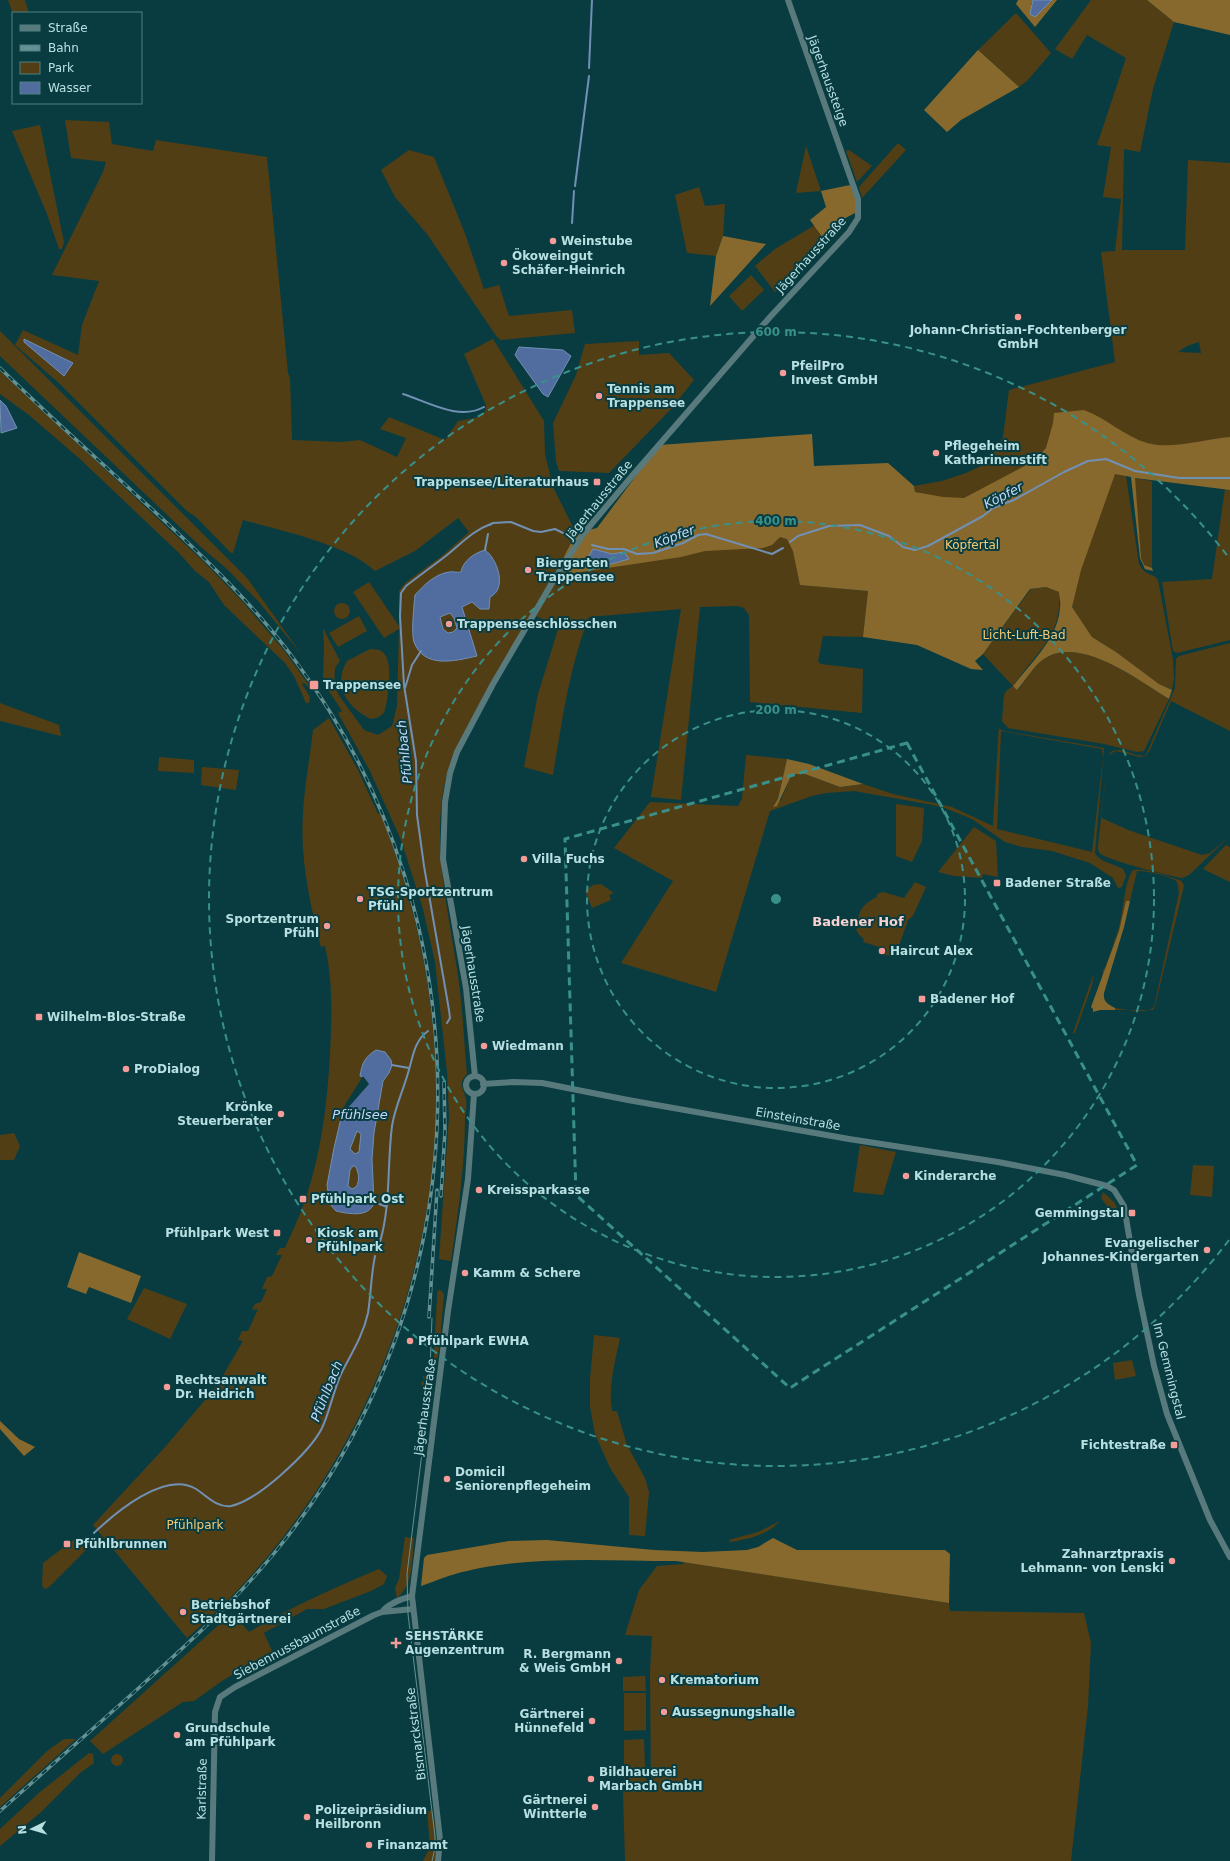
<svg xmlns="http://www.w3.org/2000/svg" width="1230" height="1861" viewBox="0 0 1230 1861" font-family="'DejaVu Sans',sans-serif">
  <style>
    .green { fill: #523e15; fill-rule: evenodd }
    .forest { fill: #88692d }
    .water { fill: #516da0; stroke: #7090b4; fill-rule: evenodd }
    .pier { fill: #093c40 }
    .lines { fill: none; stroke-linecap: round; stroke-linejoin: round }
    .stream { stroke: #7090b4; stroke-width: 2 }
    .minor { stroke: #587a7d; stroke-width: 6 }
    .tram { stroke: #639194; stroke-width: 1 }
    .rail-casing { stroke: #639194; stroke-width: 3.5 }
    .rail { stroke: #093c40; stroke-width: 2; stroke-dasharray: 6; stroke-linecap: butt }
    .marked { fill: none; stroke: #39908b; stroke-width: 3; stroke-dasharray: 8 5; stroke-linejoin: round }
    .ring { fill: none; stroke: #39908b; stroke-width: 2; stroke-dasharray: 7 5 }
    .poi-dot { fill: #f59b98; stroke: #093c40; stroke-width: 1.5 }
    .labels { text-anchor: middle; stroke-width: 4; stroke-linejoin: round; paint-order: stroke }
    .street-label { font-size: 12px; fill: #b8e0e3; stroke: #093c40 }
    .poi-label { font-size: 12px; font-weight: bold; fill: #b8e0e3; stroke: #093c40; text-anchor: start }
    .park-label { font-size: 12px; fill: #f6c972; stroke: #093c40 }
    .water-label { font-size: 13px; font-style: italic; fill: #c6d8f7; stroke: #093c40 }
    .neighbourhood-label { font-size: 13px; font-weight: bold; fill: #f6d3d1; stroke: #093c40 }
    .centre { fill: #39908b; stroke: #093c40; stroke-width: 2 }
    .ring-label { font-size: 12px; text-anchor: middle; font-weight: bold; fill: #39908b; stroke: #093c40; stroke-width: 4; stroke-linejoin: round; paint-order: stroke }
  </style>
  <rect width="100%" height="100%" fill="#093c40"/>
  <path class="green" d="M8,0H25L29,13L13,14Z
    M1091,0H1147L1174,22L1153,89L1140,152L1124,149L1122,250H1185L1188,160L1230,163V479L1118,474L1126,476L1139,564C1147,578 1151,571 1158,580L1173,660L1174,679L1172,690L1159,684L1116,652L1092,637L1072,607L1077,583L918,576L801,585L868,591L863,637L823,636L818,661L821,664L863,669L862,713L750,702L749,615L744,608L738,606L700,607L681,800L651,797L681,609L589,617C569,667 562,722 553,775L524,767L538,694L559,626L531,614L453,755C425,829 449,908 459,983C463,1013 464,1044 467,1074C457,1084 464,1089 466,1099C467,1105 466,1111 465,1117C465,1166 458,1213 451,1261L439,1259L449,1116L447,1072L435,962L423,909L401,840L370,771L338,713L342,711L323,682L324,647L323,628L340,661L335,668L334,686L340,697L364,730L378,735L392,726L397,706L399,629L384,638L353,592L369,582L399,626V591L405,583L443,555L469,532L458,518L415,551L375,571C346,544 282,531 243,520L233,553H231L196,517L187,511L60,384L15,345L23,330L78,355L82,325L99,281L52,275L103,172L106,162L71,158L65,120L109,122L112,144L153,151L156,140L267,157L288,373L290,378L292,440L341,442L360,440L397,457L406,438L380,429L389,417L445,440L458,421L475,418L485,412L486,405L464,354L493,339L544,421L545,454L553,487L576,533L554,575L905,493L928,495L915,492L914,486L942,481L966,473L987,463L1003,437L1009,390L1115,362L1101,252L1115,251L1121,199L1103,197L1111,147L1097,145L1126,58L1087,35L1072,59L1055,49ZM1199,342L1201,353L1178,352L1187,346ZM450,571L461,572L497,591L495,595L490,597V606L473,602L462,607L459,660L426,657L414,641L415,595Z
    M1016,13L1051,53L1027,81L1019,87L978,50Z
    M40,125L64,242L62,249H59L47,214L12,131Z
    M898,143L906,150L862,198L859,187Z
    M806,146L821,191L796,193Z
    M409,150L434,157L464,231L484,289L499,285L509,316L572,310L575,333L501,340L497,337L427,234L395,197L381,170Z
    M849,150L872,166L857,182L846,151Z
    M699,187L705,206L725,204L723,236L716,256L687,253L675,195Z
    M815,225L823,238L775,292L755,266L775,249Z
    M751,275L764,290L742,311L729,296Z
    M0,331L247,578L302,655L259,602L227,569L202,548L0,356Z
    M639,341V355L669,353L694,380L671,409L609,473L559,471L556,461L553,423L576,375L585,344Z
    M0,371L203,561L241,600L283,649L311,688V690L304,683L302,684L310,697L309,703H306L294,676L285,663L224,605L209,582L195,571L179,553L80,459L29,415L0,394Z
    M1134,478L1152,481V568L1144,565L1141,558Z
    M1225,489L1230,490V640L1177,653L1173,651L1172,645L1162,582L1212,579Z
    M1046,587L1059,592C1063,636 1035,653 1013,686L1018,690C1025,681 1032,669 1041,661C1076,632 1138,680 1169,699L1144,751L1137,752L1104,744L1008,728L1002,721L1004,695L1006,691L1013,686L983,654L1031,589Z
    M334 611a8 8 0 1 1 16 0a8 8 0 1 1-16 0Z
    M451,613L454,618L457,628L453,632L448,633L443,629L440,617Z
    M359,616L367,631L338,647L329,633Z
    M1230,643V731L1171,701L1150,750L1146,756L1140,757L1116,751L1108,755L1101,816L1102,818L1128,830L1202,855L1210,853L1230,836L1189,875L1182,878C1170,876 1107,860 1101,854C1098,852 1098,849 1098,846L1108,755C1118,742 1134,759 1146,755L1175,688L1176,659L1179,656Z
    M370,649L380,650C384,653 387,656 388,662C391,670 388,704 384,712C381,717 376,718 371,719C348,708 332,686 347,661Z
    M0,703L59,725L61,736L0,721Z
    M329,718L358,770L378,814L381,813C390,840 401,867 408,895C428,964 437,1038 437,1110C437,1146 432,1184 425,1219C396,1380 312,1531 187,1638L93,1525L166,1446L211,1393L221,1379L243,1341L238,1340L242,1331H248L258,1309L252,1310L255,1304L261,1302L267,1289H262L267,1277L272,1276L282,1255H276L280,1248H285C291,1234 298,1220 303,1206C321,1157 327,1106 330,1054C332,1018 333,981 325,946L321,947C310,904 300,859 303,815C304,787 310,758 313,730Z
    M999,724V729L1004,731L1104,748L1095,853C1099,862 1115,864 1123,869L1126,875L1122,887L1118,888L1113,878L1090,863L1052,851L1022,847L1005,842L972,819L945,808L933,805L854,791L826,793L812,796L770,811L716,992L621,963L673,881L614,848L650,802L738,806L742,799L746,755L787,759L778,799L774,806L781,800L792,774H805L840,787L863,784L893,794L952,807L993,826ZM1001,731L1102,749L1103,758L1092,852L997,829Z
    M159,757L194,760V773L158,771Z
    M202,767L239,770L236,790L201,785Z
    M896,804L924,808L922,841L912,862L896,856Z
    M974,827L996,841L998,877L983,874L982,878L954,876L938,872Z
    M1226,845L1230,847V882L1203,869Z
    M1133,870C1148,868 1167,876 1182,881L1184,886L1155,1006L1153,1010H1115V1008C1125,1009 1145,1015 1154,1007L1179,893C1178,889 1179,883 1175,880C1169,876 1145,870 1137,871L1130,901L1126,902L1123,919L1102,980L1103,970L1105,968C1110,954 1115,941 1119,927C1123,913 1125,879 1133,870Z
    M915,882L926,887L913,916L908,920L899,946L894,945L893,956L885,955L886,949L863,942L864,939L859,935L856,929L859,928C855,913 864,903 877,897V894L883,892L904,898Z
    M601,884L614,893L609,895L611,900L592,908L585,891L593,885Z
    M1094,973L1092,985L1075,1033H1073Z
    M14,1133L20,1146L14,1160H0V1135Z
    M860,1145L896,1152L883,1195L853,1192Z
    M1193,1165L1214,1166L1212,1197L1190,1195Z
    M1103,1192L1115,1203L1119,1214L1112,1213L1101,1198Z
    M144,1288L187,1304L170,1339L127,1319Z
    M440,1289L444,1294L440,1342L428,1416L423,1412V1409H425L426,1399L424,1398L421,1382L424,1381L423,1376H433L437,1295L438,1290L441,1291Z
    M594,1335L620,1338C615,1362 608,1387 612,1411H617L627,1445L645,1478L649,1492L645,1536L629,1535V1497L610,1468L595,1434L590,1407V1379Z
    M1132,1360L1136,1376L1115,1380L1113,1363Z
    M780,1521C767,1535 749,1539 730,1542L729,1540L758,1532Z
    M405,1537L414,1538C412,1559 414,1584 397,1598L395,1588L399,1579Z
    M76,1538H81L89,1547L48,1588L44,1589L42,1585L43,1563Z
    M684,1562L949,1603L950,1611L1084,1613L1091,1643L1088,1706L1071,1861H625L623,1791L651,1790L650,1671L652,1636L625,1635L639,1590L657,1566L683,1564Z
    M379,1569L387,1576L384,1584L371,1591L324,1609H307L264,1633L272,1651L222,1681L194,1701L183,1702L103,1754L90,1741L232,1613L249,1632C291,1607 334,1588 379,1569Z
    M645,1676L646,1691H623V1677Z
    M624,1693H646V1730L624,1731Z
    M64,1739H76L0,1807V1798L47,1751Z
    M644,1739L645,1769L624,1770V1740Z
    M89,1753L93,1754L94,1763L80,1773L40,1813L0,1846V1829L40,1792Z
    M111 1760a6 6 0 1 1 12 0a6 6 0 1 1-12 0Z
    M644,1775L647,1780L643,1783H624V1776Z
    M427,1811H433L437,1845L435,1861H423L430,1847Z"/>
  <path class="forest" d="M1018,0H1033L1031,5L1050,3L1052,0H1057L1035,27L1016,4Z
    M1147,0H1230V35L1174,22Z
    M978,50L1019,87L961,120L947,132L924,110Z
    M850,185L855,198V213L836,223L823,238L810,220L826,207L821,191Z
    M723,236L766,244L710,306L716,256Z
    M1084,410C1106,418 1124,436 1147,443C1171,450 1205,439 1230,437V490L1135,478L1141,558L1144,565L1152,568L1153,571L1145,569L1140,558L1131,477L1115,474L1081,570L1072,607L1092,637L1116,652L1159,684L1172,690L1169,699C1138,680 1075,631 1040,662C1032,669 1025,681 1017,690L1013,686C1030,664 1059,637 1060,607C1061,602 1059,597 1059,592L1046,587L1030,589L983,654L975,661L983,670L971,669L917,645L863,637L868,591L800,585L793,551L787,539L780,537L772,545L763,548L705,551L681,557L554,576L576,533L597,528L659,445L812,434L814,466L888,463L914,486L915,492L943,497L964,498L1034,461L1046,448L1053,423L1054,413Z
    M787,759L809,764L863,784L840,787L805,774H792L777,806L773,807L778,799Z
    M1126,901H1130L1124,927L1104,993C1103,1002 1108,1004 1115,1008V1010H1100L1093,1012V1009L1091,1007L1119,931Z
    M79,1252L141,1276L131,1303L89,1287L86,1294L67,1287Z
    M0,1421L19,1439L35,1447L24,1456L0,1429Z
    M773,1538L797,1550H945L950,1554L949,1603L676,1561C608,1561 535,1555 467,1571C451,1574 436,1581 421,1586L424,1558L427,1555L509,1541L547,1540L654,1550L703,1552L747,1550L758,1547Z"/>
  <path class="water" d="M1033,0H1052L1035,17L1030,14Z
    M24,339L73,363L64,376L24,342Z
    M519,347L563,350L571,356L548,397L543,394L515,355Z
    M0,400L6,406L17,428L1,433Z
    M593,549L612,554L624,552L629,559L607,565L586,561Z
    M485,550C497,558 508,589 490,597L489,609H480L472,602L462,607L477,656C455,661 424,669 414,642C411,634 414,604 415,595C424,585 435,574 449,572C453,571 457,573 461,572C463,561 474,553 485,550ZM450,613L454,618L457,628L453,632L448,633L443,629L440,617Z
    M376,1050L385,1052L391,1060L392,1065L389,1073L383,1081L374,1133L372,1159L374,1202C370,1218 349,1214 336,1211L330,1204L327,1185L334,1148L342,1114L364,1077L360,1076C362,1063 365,1057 376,1050ZM357,1131L361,1134L359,1152L355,1154L350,1149ZM353,1166H355C359,1172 360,1181 356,1187L352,1189L348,1186L350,1170Z"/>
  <path class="pier" d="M363,1076L369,1084L347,1109L343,1108Z"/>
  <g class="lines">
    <path class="stream" d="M589,68L592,0
      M575,186L589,76
      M572,223L574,191
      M403,394C428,402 459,421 484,407
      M490,525L493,523L511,522L533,531L541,532L555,529L563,533
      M790,542L798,536L829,526L860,525L889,536L903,547L915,550L928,546L983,516L993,508L1014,500L1064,472L1088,461L1106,459L1135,471L1179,478H1230
      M592,545L608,549H624L637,554L653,553L683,543L698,535L706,534L772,554L783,548
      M485,550L488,534
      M405,688L412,665L421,651
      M447,1023L450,1018L449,1010L424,866L417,815L416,761L404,685L400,616L401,593L406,586C420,575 433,566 447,555C463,542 472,531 493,523
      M392,1065L409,1068
      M374,1202L387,1207
      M380,1242C391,1204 387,1165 392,1126C395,1107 403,1091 408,1073C413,1057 414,1041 428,1031
      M94,1533C115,1513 165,1470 196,1489C207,1496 217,1508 231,1506C257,1501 310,1452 322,1428C330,1411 333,1392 341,1374C351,1354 363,1336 368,1313C371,1294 371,1275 375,1256"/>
    <path class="minor" d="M475,1076L466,988L443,859L445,802L450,773L457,752L493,684L552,583L584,533L632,476L770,317L849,232L858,218V199L788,0
      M466 1085a9 9 0 1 1 18 0a9 9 0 1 1-18 0Z
      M483,1084L513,1082L542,1083L628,1100L849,1139L998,1162L1065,1175L1107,1186L1114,1190L1124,1206L1139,1295L1154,1366L1167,1414L1210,1520L1230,1557
      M382,1612C389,1603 401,1599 412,1596
      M212,1861L215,1712L220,1697L235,1687L374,1615L382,1612L413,1609
      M438,1861L440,1839L412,1596L448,1311L468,1179L474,1094"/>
    <path class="tram" d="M432,1861L435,1848V1836L408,1614L407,1574L429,1396L432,1318"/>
    <defs>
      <path id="rail" d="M0,368C54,421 112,472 168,524C213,566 257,609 294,659C492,924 485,1295 276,1551C233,1604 182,1649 132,1694C88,1733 44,1772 0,1811
        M441,1196L445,1131L444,1082
        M429,1317L437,1190"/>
    </defs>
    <use href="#rail" class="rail-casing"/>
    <use href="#rail" class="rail"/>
  </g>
  <path class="marked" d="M907,743L1137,1165L790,1388L576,1195L565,839Z"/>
  <g class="ring">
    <circle cx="776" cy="899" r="189"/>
    <circle cx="776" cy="899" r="378"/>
    <path d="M1229 1240A567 567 0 1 1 1229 558"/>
  </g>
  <g class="poi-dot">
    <circle cx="553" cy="241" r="4"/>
    <circle cx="504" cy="263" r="4"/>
    <circle cx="1018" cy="317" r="4"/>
    <circle cx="783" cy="373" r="4"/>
    <circle cx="599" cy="396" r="4"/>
    <circle cx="936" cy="453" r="4"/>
    <rect x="593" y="478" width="8" height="8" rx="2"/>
    <circle cx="528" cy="570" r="4"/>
    <circle cx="449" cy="624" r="4"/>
    <rect x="309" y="680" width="10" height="10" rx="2"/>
    <circle cx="524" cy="859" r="4"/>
    <rect x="993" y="879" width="8" height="8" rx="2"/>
    <circle cx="360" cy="899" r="4"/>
    <circle cx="327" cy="926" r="4"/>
    <circle cx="882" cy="951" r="4"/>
    <rect x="918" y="995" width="8" height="8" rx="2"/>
    <rect x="35" y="1013" width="8" height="8" rx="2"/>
    <circle cx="484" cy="1046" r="4"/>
    <circle cx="126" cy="1069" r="4"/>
    <circle cx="281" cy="1114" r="4"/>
    <circle cx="906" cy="1176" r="4"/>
    <circle cx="479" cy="1190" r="4"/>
    <rect x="299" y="1195" width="8" height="8" rx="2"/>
    <rect x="1128" y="1209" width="8" height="8" rx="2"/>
    <rect x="273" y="1229" width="8" height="8" rx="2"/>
    <circle cx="309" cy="1240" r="4"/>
    <circle cx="1207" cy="1250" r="4"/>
    <circle cx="465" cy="1273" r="4"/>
    <circle cx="410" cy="1341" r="4"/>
    <circle cx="167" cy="1387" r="4"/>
    <rect x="1170" y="1441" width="8" height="8" rx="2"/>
    <circle cx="447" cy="1479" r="4"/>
    <rect x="63" y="1540" width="8" height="8" rx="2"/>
    <circle cx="1172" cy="1561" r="4"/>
    <circle cx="183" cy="1612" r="4"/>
    <path d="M394 1637h4v4h4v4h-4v4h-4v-4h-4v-4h4z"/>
    <circle cx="619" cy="1661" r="4"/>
    <circle cx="662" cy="1680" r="4"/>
    <circle cx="664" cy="1712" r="4"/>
    <circle cx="592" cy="1721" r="4"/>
    <circle cx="177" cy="1735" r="4"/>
    <circle cx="591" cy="1779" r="4"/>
    <circle cx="595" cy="1807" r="4"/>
    <circle cx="307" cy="1817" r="4"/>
    <circle cx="369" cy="1845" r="4"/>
  </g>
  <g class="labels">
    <g class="street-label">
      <text transform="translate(828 81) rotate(70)" y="4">Jägerhaussteige</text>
      <text transform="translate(811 255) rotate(-48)" y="4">Jägerhausstraße</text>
      <text transform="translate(599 500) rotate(-51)" y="4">Jägerhausstraße</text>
      <text transform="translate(473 974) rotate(81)" y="4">Jägerhausstraße</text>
      <text transform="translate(798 1119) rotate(10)" y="4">Einsteinstraße</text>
      <text transform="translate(1169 1371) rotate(76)" y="4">Im Gemmingstal</text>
      <text transform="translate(425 1407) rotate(-82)" y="4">Jägerhausstraße</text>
      <text transform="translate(297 1643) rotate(-28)" y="4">Siebennussbaumstraße</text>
      <text transform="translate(416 1734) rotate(-97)" y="4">Bismarckstraße</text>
      <text transform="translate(202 1789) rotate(-89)" y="4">Karlstraße</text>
    </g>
    <g class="poi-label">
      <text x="561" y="245">Weinstube</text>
      <text x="512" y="260">Ökoweingut<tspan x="512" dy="14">Schäfer-Heinrich</tspan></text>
      <text x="1018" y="334" text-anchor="middle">Johann-Christian-Fochtenberger<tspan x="1018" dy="14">GmbH</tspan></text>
      <text x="791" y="370">PfeilPro<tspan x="791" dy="14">Invest GmbH</tspan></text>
      <text x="607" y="393">Tennis am<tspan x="607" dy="14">Trappensee</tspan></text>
      <text x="944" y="450">Pflegeheim<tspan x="944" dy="14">Katharinenstift</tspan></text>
      <text x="589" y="486" text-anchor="end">Trappensee/Literaturhaus</text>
      <text x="536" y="567">Biergarten<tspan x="536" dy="14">Trappensee</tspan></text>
      <text x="457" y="628">Trappenseeschlösschen</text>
      <text x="323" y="689">Trappensee</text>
      <text x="532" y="863">Villa Fuchs</text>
      <text x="1005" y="887">Badener Straße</text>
      <text x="368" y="896">TSG-Sportzentrum<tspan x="368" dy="14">Pfühl</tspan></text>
      <text x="319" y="923" text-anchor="end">Sportzentrum<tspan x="319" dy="14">Pfühl</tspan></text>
      <text x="890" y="955">Haircut Alex</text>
      <text x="930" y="1003">Badener Hof</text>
      <text x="47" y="1021">Wilhelm-Blos-Straße</text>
      <text x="492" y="1050">Wiedmann</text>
      <text x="134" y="1073">ProDialog</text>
      <text x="273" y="1111" text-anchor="end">Krönke<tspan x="273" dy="14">Steuerberater</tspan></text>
      <text x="914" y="1180">Kinderarche</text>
      <text x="487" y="1194">Kreissparkasse</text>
      <text x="311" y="1203">Pfühlpark Ost</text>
      <text x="1124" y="1217" text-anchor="end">Gemmingstal</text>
      <text x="269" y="1237" text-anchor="end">Pfühlpark West</text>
      <text x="317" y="1237">Kiosk am<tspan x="317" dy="14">Pfühlpark</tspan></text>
      <text x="1199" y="1247" text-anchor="end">Evangelischer<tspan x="1199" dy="14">Johannes-Kindergarten</tspan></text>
      <text x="473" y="1277">Kamm &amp; Schere</text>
      <text x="418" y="1345">Pfühlpark EWHA</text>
      <text x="175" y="1384">Rechtsanwalt<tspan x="175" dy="14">Dr. Heidrich</tspan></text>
      <text x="1166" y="1449" text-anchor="end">Fichtestraße</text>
      <text x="455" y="1476">Domicil<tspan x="455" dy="14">Seniorenpflegeheim</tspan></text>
      <text x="75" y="1548">Pfühlbrunnen</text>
      <text x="1164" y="1558" text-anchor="end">Zahnarztpraxis<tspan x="1164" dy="14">Lehmann- von Lenski</tspan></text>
      <text x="191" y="1609">Betriebshof<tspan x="191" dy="14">Stadtgärtnerei</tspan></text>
      <text x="405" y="1640">SEHSTÄRKE<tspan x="405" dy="14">Augenzentrum</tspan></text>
      <text x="611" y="1658" text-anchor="end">R. Bergmann<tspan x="611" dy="14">&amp; Weis GmbH</tspan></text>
      <text x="670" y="1684">Krematorium</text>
      <text x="672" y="1716">Aussegnungshalle</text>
      <text x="584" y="1718" text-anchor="end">Gärtnerei<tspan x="584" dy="14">Hünnefeld</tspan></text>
      <text x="185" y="1732">Grundschule<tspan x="185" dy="14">am Pfühlpark</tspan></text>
      <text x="599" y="1776">Bildhauerei<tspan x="599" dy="14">Marbach GmbH</tspan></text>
      <text x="587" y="1804" text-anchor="end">Gärtnerei<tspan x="587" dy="14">Wintterle</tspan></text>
      <text x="315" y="1814">Polizeipräsidium<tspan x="315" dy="14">Heilbronn</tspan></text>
      <text x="377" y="1849">Finanzamt</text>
    </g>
    <g class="park-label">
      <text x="972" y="549">Köpfertal</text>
      <text x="1024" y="639">Licht-Luft-Bad</text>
      <text x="195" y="1529">Pfühlpark</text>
    </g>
    <g class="water-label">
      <text transform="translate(1003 495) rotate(-27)" y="5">Köpfer</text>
      <text transform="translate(674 536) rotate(-20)" y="5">Köpfer</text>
      <text transform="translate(404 752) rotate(-96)" y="5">Pfühlbach</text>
      <text x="360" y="1119">Pfühlsee</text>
      <text transform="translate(326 1391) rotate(-68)" y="5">Pfühlbach</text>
    </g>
    <g class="neighbourhood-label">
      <text x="858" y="926">Badener Hof</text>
    </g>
  </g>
  <circle cx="776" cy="899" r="6" class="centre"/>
  <g class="ring-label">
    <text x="776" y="336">600 m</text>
    <text x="776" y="525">400 m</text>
    <text x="776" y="714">200 m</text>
  </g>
  <rect x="12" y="12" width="130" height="92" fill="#093c40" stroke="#4f7e81"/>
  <rect x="20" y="25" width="20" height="6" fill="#587a7d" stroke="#4f7e81"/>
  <text x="48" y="32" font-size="12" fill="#b8e0e3">Straße</text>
  <rect x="20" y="45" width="20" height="6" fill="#639194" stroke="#4f7e81"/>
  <text x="48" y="52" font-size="12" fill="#b8e0e3">Bahn</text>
  <rect x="20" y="62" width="20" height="12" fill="#523e15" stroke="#4f7e81"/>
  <text x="48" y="72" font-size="12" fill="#b8e0e3">Park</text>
  <rect x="20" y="82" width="20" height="12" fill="#516da0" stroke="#4f7e81"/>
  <text x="48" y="92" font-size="12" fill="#b8e0e3">Wasser</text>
  <g transform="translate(32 1829) rotate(265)" stroke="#093c40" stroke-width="3" paint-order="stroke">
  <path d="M0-3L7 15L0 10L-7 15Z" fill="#b8e0e3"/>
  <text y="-6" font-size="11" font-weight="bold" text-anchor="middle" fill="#b8e0e3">N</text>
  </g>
</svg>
